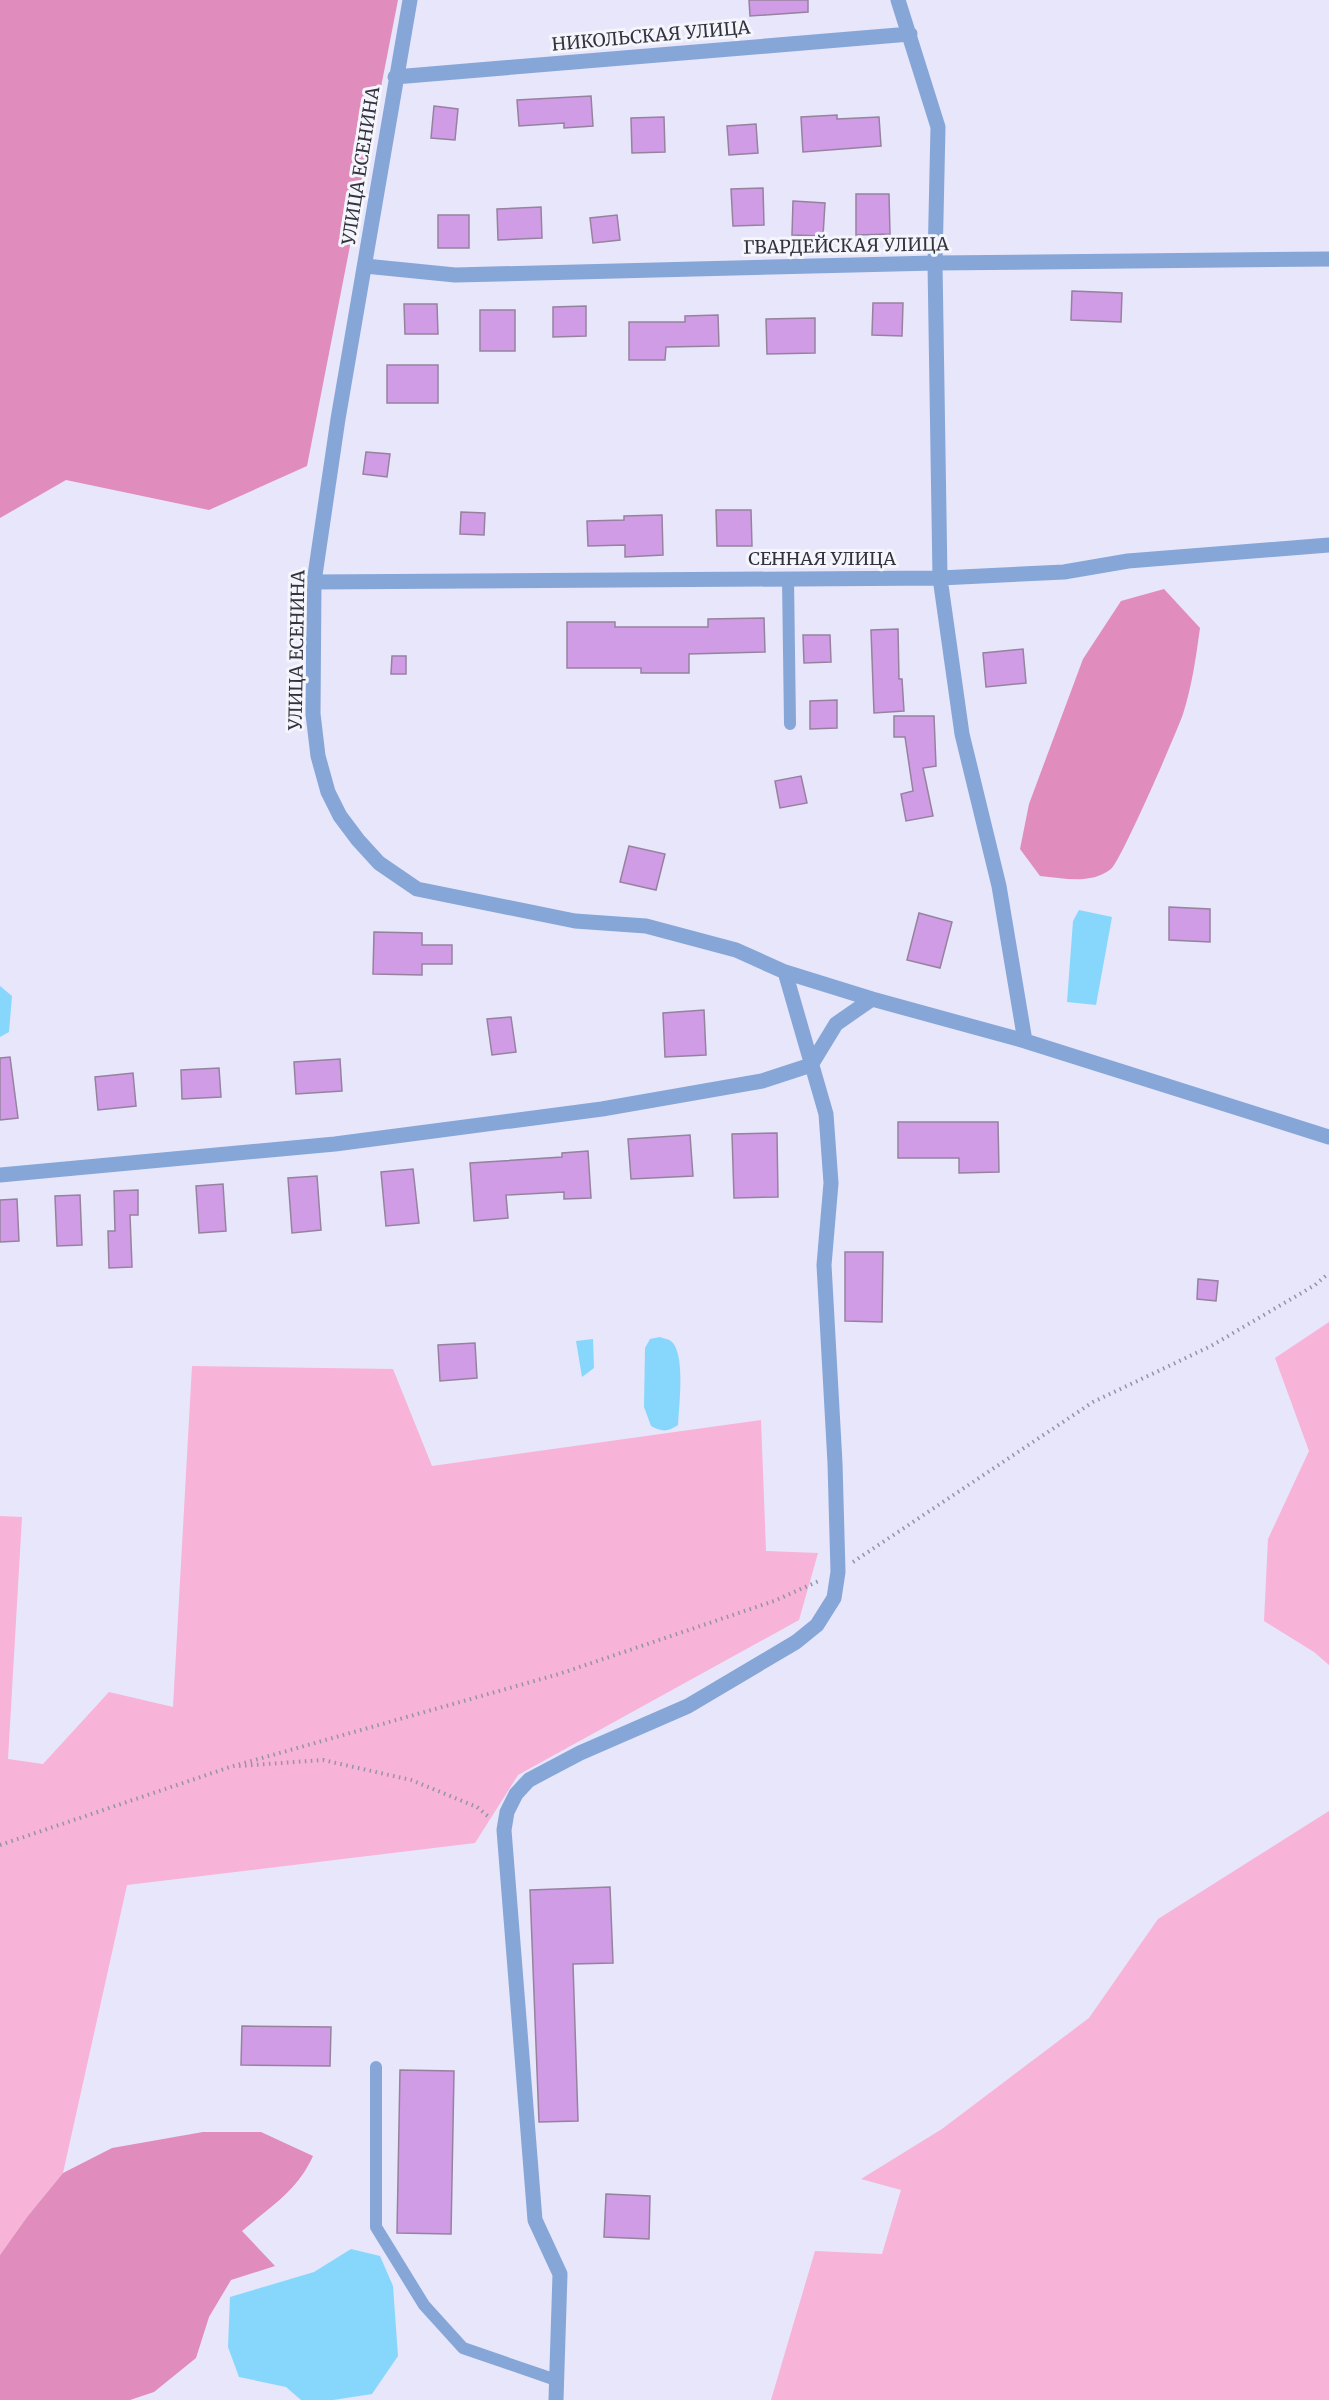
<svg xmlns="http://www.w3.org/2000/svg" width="1329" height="2400" viewBox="0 0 1329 2400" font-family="Merriweather,serif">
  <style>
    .green { fill: #f7b3d8 }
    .forest { fill: #e08cbc }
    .water { fill: #87d7fc }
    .building { fill: #d19ce6; stroke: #96829e; stroke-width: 1.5 }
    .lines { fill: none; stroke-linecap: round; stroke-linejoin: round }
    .path { stroke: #9594a6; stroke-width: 4; stroke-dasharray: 1.5 4.5; stroke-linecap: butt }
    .service { stroke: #86a6d7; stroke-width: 12 }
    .minor { stroke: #86a6d7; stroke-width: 15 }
    .labels { text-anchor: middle; stroke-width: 6; stroke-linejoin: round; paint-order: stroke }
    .street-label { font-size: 18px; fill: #33323f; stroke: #f5f5fc }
  </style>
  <rect width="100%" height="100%" fill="#e7e6fb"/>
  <path class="green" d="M1329,1322V1665L1314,1652L1264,1621L1268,1539L1309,1451L1275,1358Z
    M192,1366L393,1369L432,1466L761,1420L766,1551L818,1553L799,1620L518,1775L475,1843L127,1885L63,2173L27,2217L0,2255V1516L22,1517L8,1759L43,1764L109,1692L173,1707Z
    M1329,1811V2400H771L815,2251L882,2254L901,2190L861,2179L942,2129L1089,2018L1158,1919Z"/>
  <path class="forest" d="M0,0H398L307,466L209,510L66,480L0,518Z
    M1164,589L1200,628C1196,657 1192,686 1183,714C1176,734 1121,861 1111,869C1090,885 1064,878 1040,876L1020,849L1029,804L1083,659L1121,601Z
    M203,2132H261L313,2156C298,2190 269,2208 242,2231L275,2266L231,2280L209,2317L196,2358L154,2392L130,2400H0V2255L27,2217L63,2173L112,2148Z"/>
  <path class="water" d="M1079,910L1112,917L1096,1005L1067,1002L1073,921Z
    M0,986L12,996L9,1032L0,1037Z
    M660,1337C665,1339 670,1339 673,1343C685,1358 679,1405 678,1425C668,1432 662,1432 651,1426L644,1407L645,1348L650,1339Z
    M593,1339L594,1368L582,1377L576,1341Z
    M351,2249L380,2256L393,2286L398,2356L372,2394L333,2400H301L286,2387L239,2377L228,2347L230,2297L314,2272Z"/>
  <path class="building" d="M749,0H808V12L750,16Z
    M591,96L593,126L564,128V123L519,126L517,100Z
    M434,106L458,109L455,140L431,138Z
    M837,115V119L879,117L881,146L803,152L801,117Z
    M664,117L665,152L632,153L631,118Z
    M756,124L758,153L729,155L727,126Z
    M763,188L764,225L733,226L731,189Z
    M856,194H889L890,234L856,235Z
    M793,201L825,203L823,236L792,235Z
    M541,207L542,238L498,240L497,209Z
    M438,215H469V248H438Z
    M617,215L620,240L593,243L590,218Z
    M1072,291L1122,293L1121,322L1071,320Z
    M873,303H903L902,336L872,335Z
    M404,304H437L438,334H405Z
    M586,306V336L553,337V307Z
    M480,310H515V351H480Z
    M718,315L719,346L666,347L665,360H629V322H685V316Z
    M815,318V353L767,354L766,319Z
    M387,365H438V403H387Z
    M366,452L390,454L387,477L363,474Z
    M716,510H751L752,546H717Z
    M461,512L485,513L484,535L460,534Z
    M662,515L663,555L625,557V545L588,546L587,521L624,520V516Z
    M764,618L765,652L689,654V673H641V668H567V622H615V627H708V619Z
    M898,629L899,679H902L904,711L874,713L871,630Z
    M803,635H830L831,662L804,663Z
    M1023,649L1026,683L986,687L983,653Z
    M392,656H406V674H391Z
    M837,700V728L810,729V701Z
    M894,716H934L936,766L923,768L933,816L906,821L901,794L913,791L905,737H894Z
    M801,776L807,803L780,808L775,781Z
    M629,846L665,854L656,890L620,882Z
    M1169,907L1210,909V942L1169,940Z
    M919,913L952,922L940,968L907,960Z
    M374,932L422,933V945H452V964H422V975L373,974Z
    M704,1010L706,1055L665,1057L663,1013Z
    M511,1017L516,1052L492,1055L487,1019Z
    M10,1057L18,1118L0,1120V1058Z
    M340,1059L342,1091L296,1094L294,1062Z
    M219,1068L221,1097L182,1099L181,1070Z
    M133,1073L136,1106L98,1110L95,1077Z
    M898,1122H998L999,1172L959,1173V1158H898Z
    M777,1133L778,1197L734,1198L732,1134Z
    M690,1135L693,1176L631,1179L628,1139Z
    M588,1151L591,1198L564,1199V1192L506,1195L508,1218L474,1221L470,1163L562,1157V1153Z
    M413,1169L419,1223L386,1226L381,1172Z
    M317,1176L321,1230L292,1233L288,1178Z
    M223,1184L226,1231L199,1233L196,1186Z
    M138,1190V1215H130L132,1267L109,1268L108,1231H115L114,1191Z
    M80,1195L82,1245L57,1246L55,1196Z
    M17,1199L19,1241L0,1242V1200Z
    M845,1252H883L882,1322L845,1321Z
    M1198,1279L1218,1281L1216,1301L1197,1299Z
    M475,1343L477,1378L440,1381L438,1345Z
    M610,1887L613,1963L573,1964L578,2121L539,2122L530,1890Z
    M242,2026L331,2027L330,2066L241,2065Z
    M400,2070L454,2071L451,2234L397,2233Z
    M606,2194L650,2196L649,2239L604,2237Z"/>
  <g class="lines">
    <path class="path" d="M853,1562L1093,1402L1211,1346L1315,1285L1329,1273
      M239,1766L323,1760L411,1780L477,1807L490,1818
      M0,1845L230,1767L559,1674L774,1601L821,1580"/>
    <path class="service" d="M788,579L790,724
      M376,2067V2227L424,2305L463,2348L556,2380"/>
    <path class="minor" d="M410,0L338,419L314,582L313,714L318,756L328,792L340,816L358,840L379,863L417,889L575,921L646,926L736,950L785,972L872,999L1025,1041L1329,1137
      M898,0L938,127L935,263L940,578L962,734L999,886L1025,1041
      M395,77L910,34
      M365,266L455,275L935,263L1329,259
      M314,582L940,578L1064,572L1128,561L1329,545
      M0,1175L335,1144L602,1109L762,1081L811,1065L836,1024L872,999
      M556,2400L560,2274L535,2220L504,1830L507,1812L516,1794L529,1780L580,1753L688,1706L796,1642L817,1625L834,1598L838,1572L835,1463L824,1265L831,1183L826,1114L785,972"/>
  </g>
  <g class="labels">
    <g class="street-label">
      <text transform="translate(651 36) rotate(-5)" y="6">НИКОЛЬСКАЯ УЛИЦА</text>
      <text transform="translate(361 166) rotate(-81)" y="6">УЛИЦА ЕСЕНИНА</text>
      <text transform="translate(846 246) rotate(-1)" y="6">ГВАРДЕЙСКАЯ УЛИЦА</text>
      <text x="822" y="565">СЕННАЯ УЛИЦА</text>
      <text transform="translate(297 650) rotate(-89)" y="6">УЛИЦА ЕСЕНИНА</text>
    </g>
  </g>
</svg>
